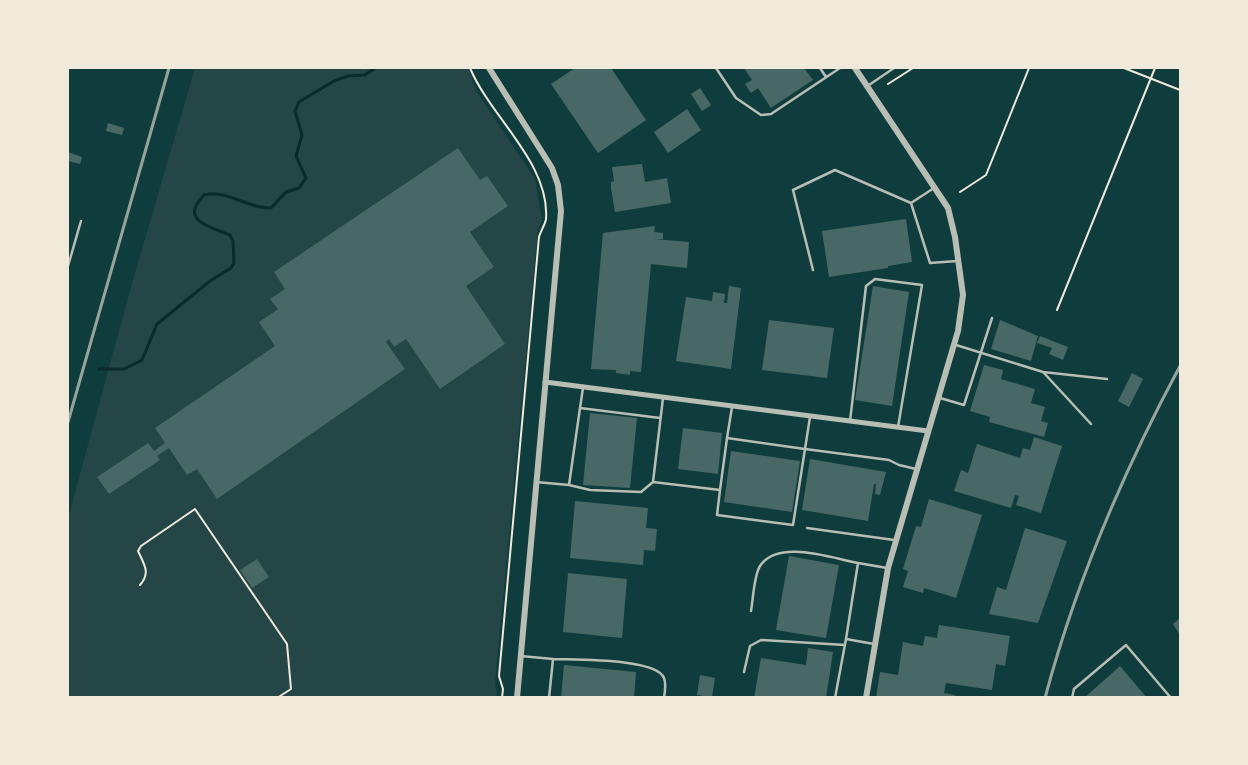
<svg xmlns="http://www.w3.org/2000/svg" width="1248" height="765" viewBox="0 0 1248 765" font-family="Manrope,sans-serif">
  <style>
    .green { fill: #244646 }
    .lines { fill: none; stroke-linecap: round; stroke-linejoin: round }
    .stream { stroke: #0a2a2b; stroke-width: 3 }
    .building { fill: #486865 }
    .path { stroke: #f1e9da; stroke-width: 2 }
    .service { stroke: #b8beb3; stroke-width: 2.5 }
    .minor { stroke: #b8beb3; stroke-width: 5 }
    .tertiary { stroke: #b8beb3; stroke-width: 6 }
    .rail { stroke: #97a49c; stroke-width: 3 }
  </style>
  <rect width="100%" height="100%" fill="#0f3d3e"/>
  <path class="green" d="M195,68H468L478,94L535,179L542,220L538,230L495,683L497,697L68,698V518L131,287Z"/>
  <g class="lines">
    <path class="stream" d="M99,369H124L142,360L157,324L210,281L231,268L234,263L233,241L230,235C211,227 178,221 204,195C227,189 248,209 271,208L286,192L299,188L306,178L296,156L302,135L295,111L299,102L334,81L348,76L365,75L375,68"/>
  </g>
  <path class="building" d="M575,68H611L646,120L598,153L551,84Z
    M744,68H804L813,80L771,108L758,88L751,93L745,84L752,80Z
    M700,88L711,105L702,111L691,94Z
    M687,109L701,130L668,153L654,132Z
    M108,123L124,128L122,135L106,131Z
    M458,148L480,180L487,176L508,206L470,232L494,267L466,286L505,344L440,389L406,339L394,347L389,339L386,342L405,369L217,499L197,469L187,475L169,448L157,456L160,460L109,494L97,477L148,443L154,451L165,443L155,428L275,346L259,322L278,309L270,299L285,289L274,272Z
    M68,152L82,157L80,164L68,161Z
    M642,164L645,182L667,178L671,203L615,212L611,188V182L614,181L612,167Z
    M906,219L912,262L888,266V268L829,277L822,231Z
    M655,226L654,232L663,233V239H654L689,242L687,268L651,264L641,372L630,371V375L616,373V370L591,369L603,233Z
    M729,286L741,288L731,369L676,361L686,297L712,301L713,292L725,294L724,303H727Z
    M873,286L909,292L892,406L855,400Z
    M769,320L834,328L827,378L762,370Z
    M1000,320L1038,336L1031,361L991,349Z
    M1040,336L1068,347L1063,360L1049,354L1052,348L1037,343Z
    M984,365L1003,370L1001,379L1035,389L1031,403L1045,407L1041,421L1048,423L1044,437L989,422L990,417L970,411Z
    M1132,373L1143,379L1129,407L1118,401Z
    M590,413L637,418L630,488L583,485Z
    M683,428L722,433L718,474L678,469Z
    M1034,437L1062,446L1041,513L1016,505L1019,496L1015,495L1011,508L954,491L961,470L968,473L977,444L1020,458L1023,448L1030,450Z
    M731,451L800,461L792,512L724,502Z
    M810,459L886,472L880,495L875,494L876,484H874L868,521L802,510Z
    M929,499L982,515L956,598L924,588L923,593L903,587L908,571L903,569L916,526L921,527Z
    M575,501L648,508L646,528L657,529L655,551L644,550L643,565L570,558Z
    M1025,528L1067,541L1038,623L989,614L997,587L1006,590Z
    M789,556L839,565L826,638L776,630Z
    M257,559L269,577L252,588L240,570Z
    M568,573L627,579L622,638L563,632Z
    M1180,618V635L1173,624Z
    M939,625L1010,636L1005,666L996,664L992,690L946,683L944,693L955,695L954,698H876L880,672L898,675L903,642L923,646L925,636L937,638Z
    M808,648L833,652L826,698H754L761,658L806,665Z
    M564,665L636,672L634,698H561Z
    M1120,666L1147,698H1084Z
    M700,675L715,678L712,697L697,695Z"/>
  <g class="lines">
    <path class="path" d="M470,68C491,118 550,163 546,219C545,225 541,230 539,237L499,676L503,689L502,698
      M1124,68L1180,90
      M888,84L913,68
      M960,192L986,175L1029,68
      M1057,310L1155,68
      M140,585C151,573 144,564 138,551L141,546L195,509L287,644L291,689L277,698"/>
    <path class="service" d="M716,68L736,98L761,115L771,114L840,68
      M820,68L826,77
      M869,85L894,68
      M934,188L911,203L930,263L957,261
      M68,266L81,221
      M813,270L793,190L835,170L911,203
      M956,345L1043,372L1107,379
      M1044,373L1091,424
      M583,388L580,408L660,418
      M663,398L653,482L720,490L727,438
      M940,398L964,405L992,318
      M732,407L727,438L805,449L810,417
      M850,421L866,286L875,279L922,285L898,427
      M536,482L569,485L580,408
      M569,485L590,490L641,492L653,482
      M720,490L717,515L793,525L805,449L889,460L899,465L916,469
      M807,528L894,540
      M751,611C753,600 754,575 760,566C778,539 831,558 858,563
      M874,644L846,639L858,563L887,568
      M521,656L553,659L549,698
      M553,659C574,660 656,658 664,678C666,683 665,692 664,698
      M744,672L750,646L761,640L845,645
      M835,698L846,639
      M1072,698L1074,689L1126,645L1171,698"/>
    <path class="minor" d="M545,382L928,431"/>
    <path class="tertiary" d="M489,68L552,168L558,185L561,211L517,698
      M855,68L948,208L955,237L963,295L958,331L888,568L866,698"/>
    <path class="rail" d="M68,422L169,68
      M1045,698C1076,582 1123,472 1180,366"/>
  </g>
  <rect width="1248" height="765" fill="none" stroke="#f1e9da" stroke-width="138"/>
</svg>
